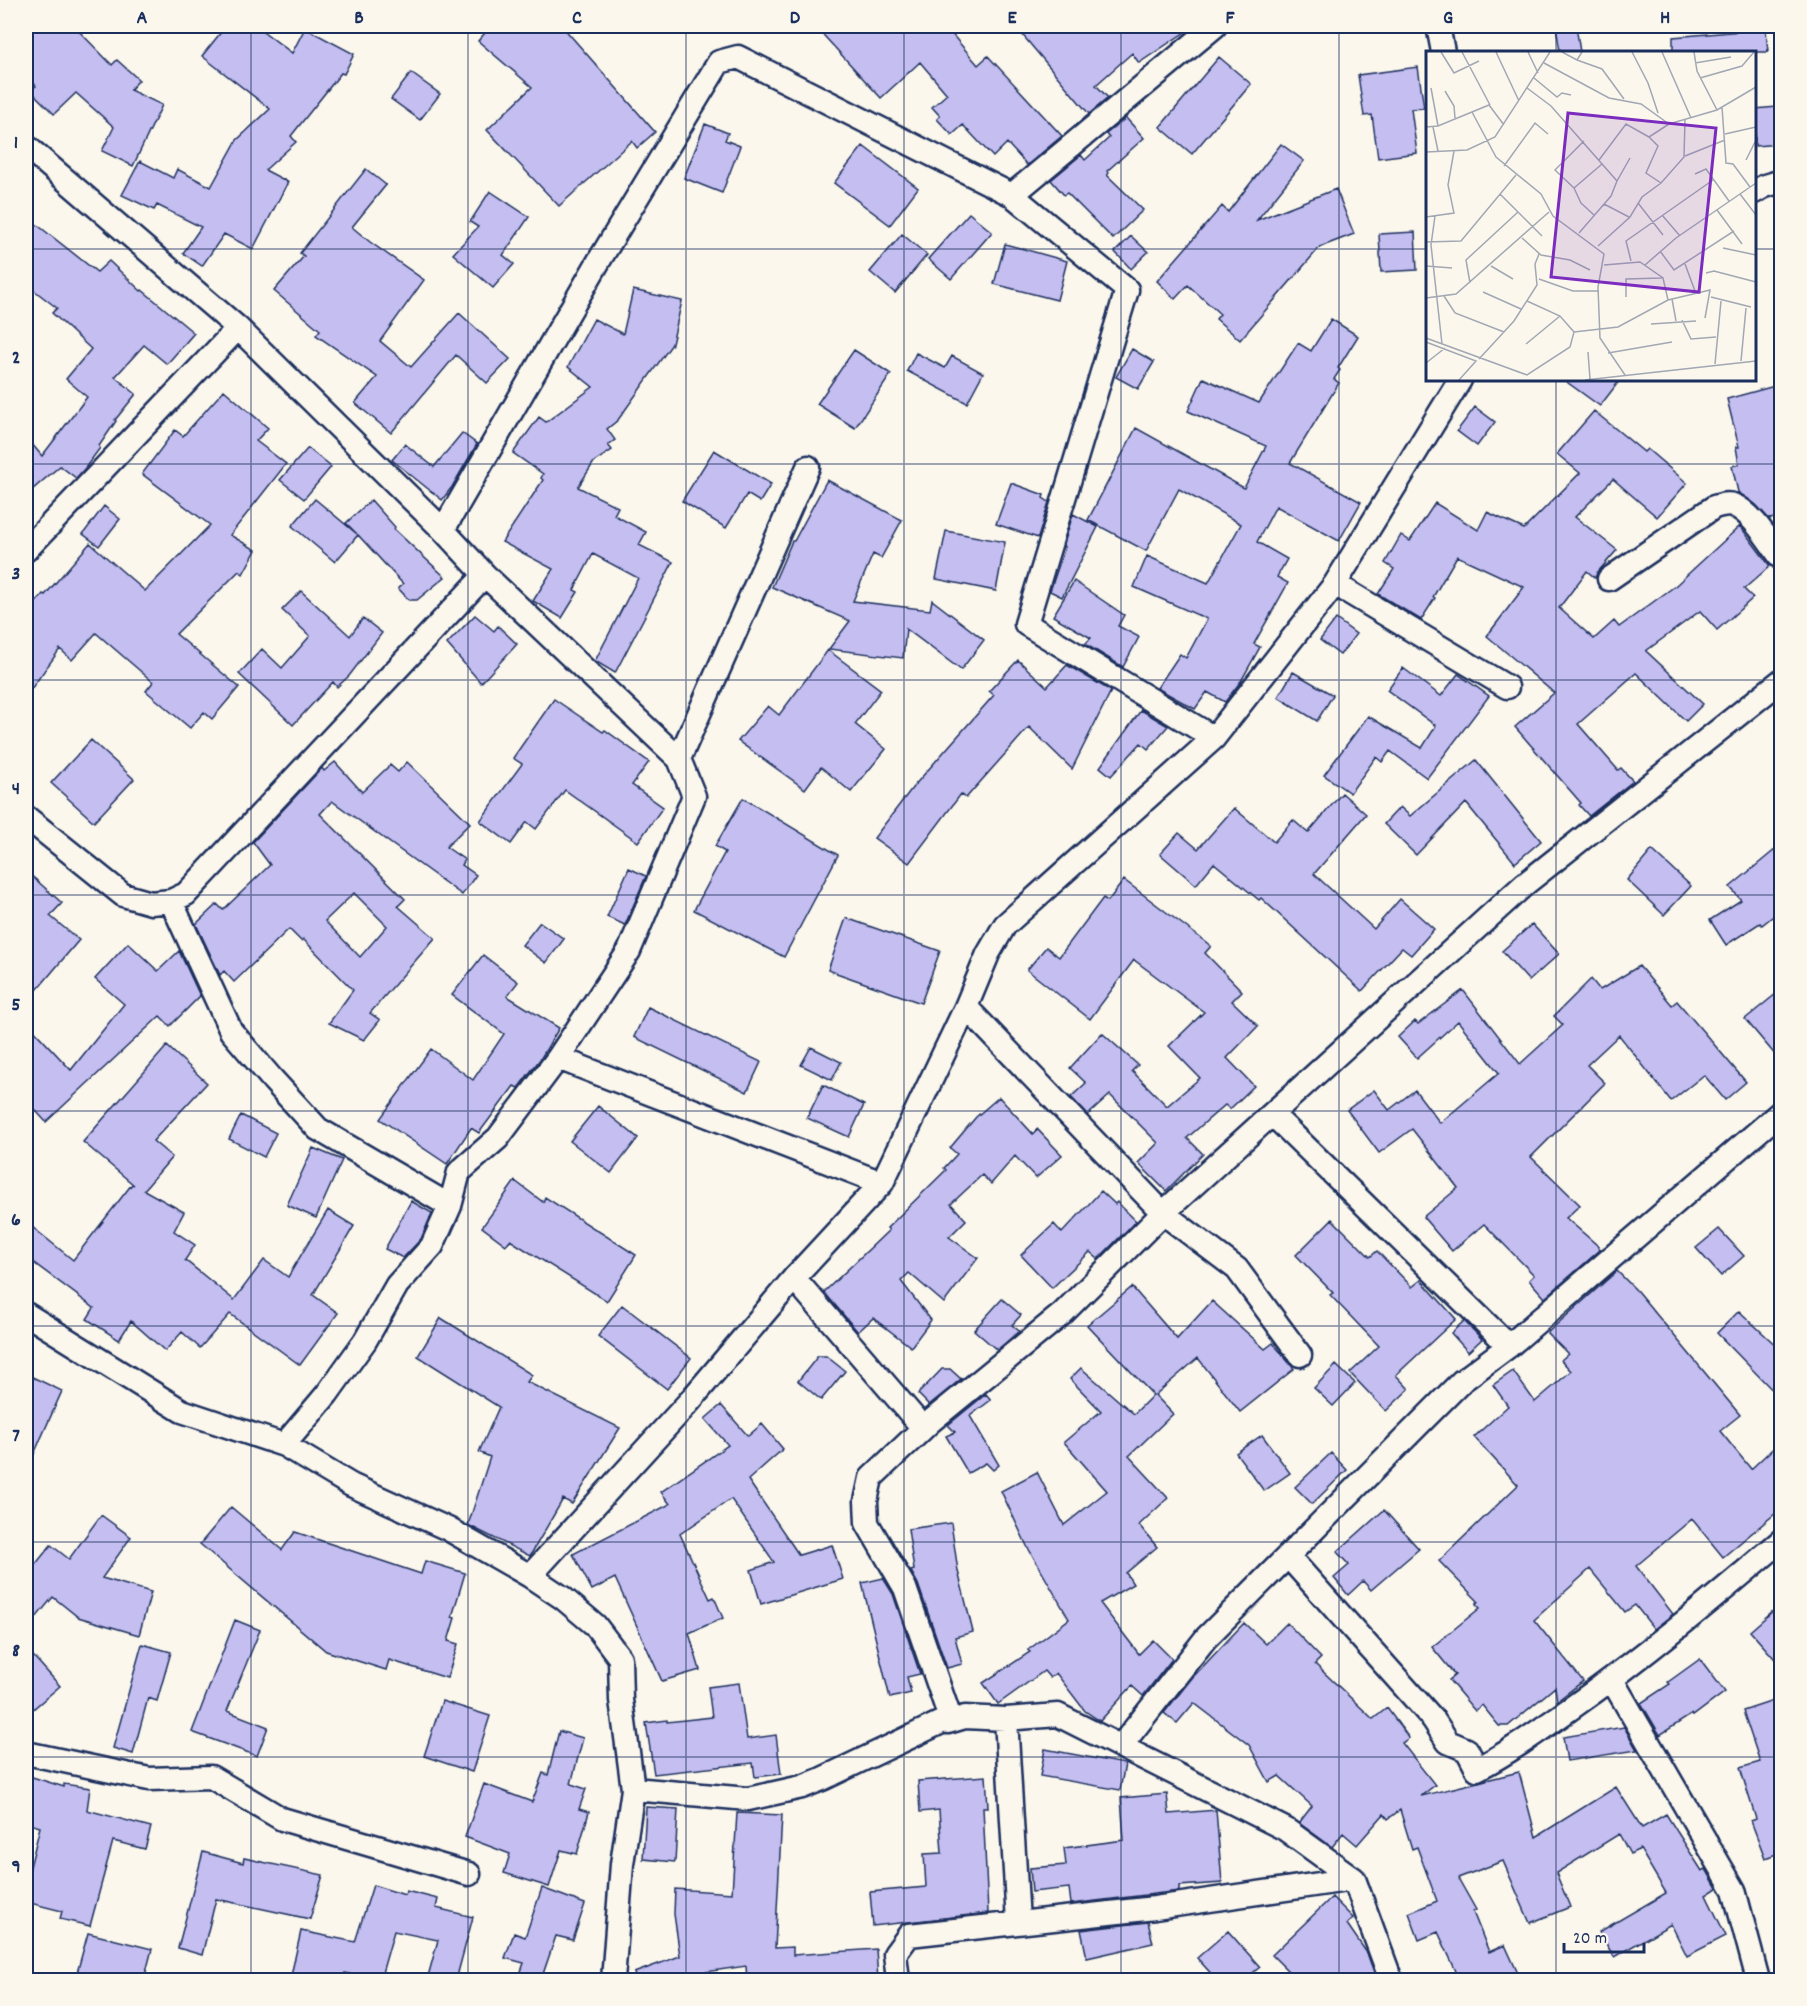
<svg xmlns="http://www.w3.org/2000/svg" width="1807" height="2006" viewBox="0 0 1807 2006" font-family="Dekko,sans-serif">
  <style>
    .building { fill: #c5bef0; stroke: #1b2f5e; stroke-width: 1.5; fill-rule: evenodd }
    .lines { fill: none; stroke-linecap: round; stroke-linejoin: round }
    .minor-casing { stroke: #1b2f5e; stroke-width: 27 }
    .minor { stroke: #fbf7ec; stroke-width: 22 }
    .grid { fill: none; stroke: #1b2f5e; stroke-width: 1.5; stroke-opacity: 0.55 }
    .inset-road { fill: none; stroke: #a1a7b3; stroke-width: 1.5 }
    .view { fill: #7b2cbf; fill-opacity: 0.15; stroke: #7b2cbf; stroke-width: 3 }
    .inset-edge { fill: none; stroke: #1b2f5e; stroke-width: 3 }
    .neatline { fill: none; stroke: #1b2f5e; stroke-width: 2 }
    .grid-label { font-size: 20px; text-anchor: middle; font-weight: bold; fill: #1b2f5e }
  </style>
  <rect width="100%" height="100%" fill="#fbf7ec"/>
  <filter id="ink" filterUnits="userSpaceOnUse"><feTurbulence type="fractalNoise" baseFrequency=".0167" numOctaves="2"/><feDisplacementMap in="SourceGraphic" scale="12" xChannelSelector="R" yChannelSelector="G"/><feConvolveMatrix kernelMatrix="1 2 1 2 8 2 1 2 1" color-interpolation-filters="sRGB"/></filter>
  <g filter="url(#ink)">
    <path class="building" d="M26,26H74L112,65L117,60L139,80L130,90L162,105L133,166L102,151L114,127L76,93L54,114L33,93L31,90L36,86L26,74Z
      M226,26H256L292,53L305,28L354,54L344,74L341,73L291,136L296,142L265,170L288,182L253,249L224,234L202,266L183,253L201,227L157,205L154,210L122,195L140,161L173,178L177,169L211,187L237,140L270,109L202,56Z
      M491,26H562L655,132L637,148L632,141L559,206L487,130L532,87L478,41Z
      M815,26H945L978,65L988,56L1062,136L1027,165L1007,143L993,157L963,125L952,135L937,119L940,116L932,107L947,94L920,62L881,98Z
      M1015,26H1194L1139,63L1132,53L1096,85L1108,98L1089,114Z
      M1556,26H1576L1580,52H1560Z
      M1766,29L1768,52H1673V37Z
      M1219,57L1251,84L1192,154L1160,127Z
      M1418,67L1424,108L1411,109L1417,153L1378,158L1372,115L1364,116L1358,75Z
      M411,73L440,94L420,120L391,99Z
      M1777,107L1780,144L1755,146V109Z
      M1126,118L1144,138L1107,171L1109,173L1107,175L1143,210L1113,239L1067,193L1064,195L1051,180L1081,155L1085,160L1109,138L1106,134Z
      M705,124L728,133L725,140L740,146L722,193L684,178Z
      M1281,144L1304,161L1257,220L1336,189L1354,234L1320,247L1240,340L1216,319L1220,314L1188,285L1175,299L1157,281L1222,206L1228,212Z
      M863,146L918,188L890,225L834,183Z
      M366,169L386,185L352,227L370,242L424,280L380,341L411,367L459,313L510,359L487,383L456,355L391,433L355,403L377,377L316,335L320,330L274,291L304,256L300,253Z
      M490,191L529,217L503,255L514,264L493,288L453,254L478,227L470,222Z
      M969,213L992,232L951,279L928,259Z
      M26,216L97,272L109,261L141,291L142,290L194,333L167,364L144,345L115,377L136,394L115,420L116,421L99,446L100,448L85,468L76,478L60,466L26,495V437L42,456L87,397L66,379L91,349L52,313L57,308L26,284Z
      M1415,232L1417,270L1381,272L1379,234Z
      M902,234L927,255L895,293L870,272Z
      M1131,236L1148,252L1131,269L1115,252Z
      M1005,244L1067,261L1057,300L994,284Z
      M633,290L682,301L672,344L618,420L607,429L615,440L608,445L612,450L594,462L578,487L618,507L614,515L646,532L639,545L673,562L615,673L595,661L638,578L593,554L574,590L578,592L562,618L533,601L553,569L502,542L543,480L541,478L543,474L513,453L539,417L546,422L593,387L568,367L594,319L623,334Z
      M1331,319L1358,336L1338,368L1340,370L1334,379L1339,383L1290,463L1361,502L1339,541L1276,506L1257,542L1287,559L1277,577L1288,583L1254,644L1260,647L1241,681L1225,702L1207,692L1195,709L1157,688L1180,654L1186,658L1207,619L1134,587L1147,556L1208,583L1241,524L1179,489L1146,551L1088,520L1136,428L1244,488L1266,446L1188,411L1203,378L1259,403L1298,343L1311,351Z
      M1132,349L1154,362L1138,389L1116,377Z
      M854,350L891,374L855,428L817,404Z
      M916,353L945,368L952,356L983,373L967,403L907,371Z
      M1564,380H1620L1600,406Z
      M1782,384V517L1769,519L1755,504L1738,492L1732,466L1739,464L1736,447H1739L1727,399Z
      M224,390L268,428L256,441L286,464L230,535L256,550L243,574L239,571L176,634L239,687L212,719L204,712L190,728L146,691L153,682L96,633L72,660L60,649L26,696V614L43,594L45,595L90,543L145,591L210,525L142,474L175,430L183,436Z
      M1475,407L1495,422L1477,446L1457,431Z
      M1594,411L1644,452L1647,449L1687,483L1657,517L1613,479L1575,517L1617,550L1597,573L1595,578L1587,571L1559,608L1594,639L1614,621L1619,627L1675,586L1740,526L1770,566L1744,589L1753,598L1717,630L1700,611L1646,651L1703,704L1686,721L1636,673L1578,724L1618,770L1621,768L1633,781L1589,816L1579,805L1581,803L1515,727L1554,693L1487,636L1524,587L1457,556L1433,597L1435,598L1421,620L1378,594L1394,569L1385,563L1401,535L1410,541L1435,503L1478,530L1487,512L1524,529L1580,473L1557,454Z
      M462,433L477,444L452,487L442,500L392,460L405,444L434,467Z
      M308,448L331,467L304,499L280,480Z
      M714,450L771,484L760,502L747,494L726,528L682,501Z
      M827,480L902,520L881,558L873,554L853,601L930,610L932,600L984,640L961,670L906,629L903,658L829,649L850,621L772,587L792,541H794Z
      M1011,483L1044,495L1043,498L1049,502L1038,538L996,524Z
      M315,499L357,534L346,523L371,500L395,527L394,529L445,577L417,600H409L398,588L403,584L358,535L335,562L292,526Z
      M104,506L120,519L99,546L83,534Z
      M1073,514L1098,527L1062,597L1050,591L1065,547H1063Z
      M946,531L1005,542L996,591L936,579Z
      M1074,581L1124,615L1118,626L1139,637L1123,667L1085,644L1091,638L1053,616Z
      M301,591L350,636L363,618L382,633L349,676L337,687L333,682L293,725L239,674L262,649L282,668L310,636L282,610Z
      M475,615L494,631L498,626L517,644L481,683L447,644Z
      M1336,619L1356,634L1340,655L1320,640Z
      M828,650L881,690L855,724L886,749L851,792L821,767L805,789L738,741L768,706L779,715Z
      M1018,660L1047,687L1067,665L1111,691L1072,769L1029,727L966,798L961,794L909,863L874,838L913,787L994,695L989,691Z
      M1403,668L1441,696L1458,674L1489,696L1427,778L1390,751L1382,762L1376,757L1350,793L1324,775L1368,716L1422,748L1436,726L1387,690Z
      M1293,672L1333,695L1317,721L1278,697Z
      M554,699L603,732L605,730L649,762L632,785L663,807L638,842L565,790L536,829L527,822L511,844L480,821L522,764L513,758Z
      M1141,710L1168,726L1148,749L1141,743L1111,776L1100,767Z
      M91,740L134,779L94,822L51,783Z
      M1476,760L1541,841L1515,863L1466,803L1416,855L1384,824L1400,807L1410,816Z
      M335,762L362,792L390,765L398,772L407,762L470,823L446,847L465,860L462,865L476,875L462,895L332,801L320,814L405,899L398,906L435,938L370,1013L380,1020L364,1040L329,1023L353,990L303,939L301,941L289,929L234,982L224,971L220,975L196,924L217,904L223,910L270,865L253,842L322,768L324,771ZM354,893L387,926L360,957L325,921Z
      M1342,793L1366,814L1314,874L1374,929L1400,899L1434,929L1411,955L1402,948L1362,991L1261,898L1259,900L1214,863L1196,885L1160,854L1179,833L1198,849L1234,808L1274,842L1293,820L1308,833Z
      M743,798L838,855L784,957L694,910L725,852L715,846Z
      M1782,844V909L1762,925L1760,923L1726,945L1710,920L1741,900L1730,887Z
      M1652,850L1691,886L1664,915L1627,880Z
      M629,868L646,876L625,925L607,917Z
      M26,871L62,903L50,916L79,940L26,1003Z
      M1124,880L1211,946L1205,953L1242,991L1232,1001L1258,1026L1227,1058L1254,1086L1230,1109L1225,1105L1187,1138L1203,1154L1166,1191L1138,1163L1158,1143L1110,1095L1088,1115L1071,1097L1086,1083L1070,1068L1102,1033L1138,1065L1132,1071L1167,1106L1200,1078L1169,1046L1204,1012L1134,960L1090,1019L1027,970L1046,947L1059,957L1103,898L1108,901Z
      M846,918L940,951L921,1003L828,970Z
      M540,922L564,939L546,963L522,945Z
      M1532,924L1559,954L1529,981L1502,951Z
      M128,943L158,971L179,951L200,996L170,1026L160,1016L46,1122L26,1100V1022L71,1070L124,1004L95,979Z
      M483,955L518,982L507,996L559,1028L541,1058L518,1088L514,1086L479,1133L471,1128L447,1164L380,1119L431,1049L473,1080L504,1034L452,995Z
      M1639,966L1672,1005L1677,1001L1746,1082L1725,1100L1704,1075L1671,1101L1619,1035L1587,1065L1605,1083L1531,1157L1580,1205L1566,1218L1597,1245L1600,1250L1545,1298L1529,1280L1534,1275L1484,1224L1452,1251L1423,1217L1458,1188L1412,1129L1379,1153L1347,1110L1374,1090L1389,1110L1415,1090L1440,1123L1499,1073L1458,1021L1417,1058L1398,1037L1415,1021L1418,1024L1463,990L1520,1064L1563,1025L1554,1016L1591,979L1600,990Z
      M1782,989V1063L1745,1019Z
      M648,1007L761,1062L747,1092L634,1037Z
      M167,1046L207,1083L153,1141L172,1157L144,1190L184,1212L174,1231L195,1245L185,1260L234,1300L264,1260L288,1277L328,1210L354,1226L313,1295L338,1313L300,1365L230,1314L200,1348L182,1332L165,1351L131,1321L119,1340L87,1319L94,1308L26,1257V1222L73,1260L132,1184L134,1185L83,1142Z
      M811,1047L841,1062L832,1080L801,1065Z
      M823,1085L864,1105L849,1137L807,1118Z
      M999,1097L1033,1134L1037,1129L1062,1155L1036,1178L1015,1156L991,1184L982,1175L951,1204L966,1220L949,1237L978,1258L944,1303L909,1273L901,1281L931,1320L911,1347L873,1318L858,1332L824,1292L889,1230L887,1228L946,1170L944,1168L957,1154L950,1148L976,1117Z
      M598,1106L638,1138L611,1173L570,1141Z
      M241,1115L276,1133L264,1157L229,1139Z
      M313,1148L342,1160L316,1218L287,1205Z
      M515,1181L543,1202L545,1197L636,1255L607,1301L510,1240L506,1245L482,1227Z
      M1101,1191L1115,1204L1117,1202L1136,1221L1098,1259L1090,1252L1052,1288L1021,1255L1054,1224L1062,1233Z
      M411,1201L432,1213L421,1239L403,1258L385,1249Z
      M1332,1219L1370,1257L1377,1251L1412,1287L1421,1280L1456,1319L1396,1375L1409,1389L1386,1411L1350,1373L1379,1346L1330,1295L1333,1293L1296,1255Z
      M1719,1229L1744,1256L1721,1276L1696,1248Z
      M1617,1271L1637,1291L1740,1415L1720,1431L1751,1469L1782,1440V1508L1723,1557L1692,1519L1636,1566L1673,1614L1654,1629L1635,1605L1625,1612L1590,1569L1534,1620L1583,1681L1557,1701L1555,1687L1508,1726H1499L1482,1705L1475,1711L1449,1680L1455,1675L1432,1647L1480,1608L1476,1604L1478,1601L1439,1561L1518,1485L1474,1437L1508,1406L1493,1385L1513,1371L1535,1402L1571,1371L1561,1360L1568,1354L1547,1333Z
      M1132,1287L1177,1339L1212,1301L1265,1349L1273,1343L1294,1369L1240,1412L1198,1358L1155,1395L1173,1414L1129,1456L1168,1498L1139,1525L1157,1547L1126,1573L1133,1584L1100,1603L1139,1654L1153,1640L1172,1659L1143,1696L1132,1686L1100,1721L1085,1711L1056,1673L1050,1678L1044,1671L998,1704L983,1683L1030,1652L1028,1650L1069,1619L1027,1546L1001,1491L1037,1472L1064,1525L1107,1491L1064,1442L1101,1411L1070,1379L1081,1368L1134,1414L1153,1395L1087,1325Z
      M1002,1299L1021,1315L1012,1325L1019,1331L997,1350L974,1330Z
      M622,1305L691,1358L667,1389L598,1336Z
      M1739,1311L1782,1351V1400L1717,1333Z
      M441,1318L532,1375L527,1382L620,1428L572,1504L563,1499L530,1556L468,1525L490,1457L479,1452L499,1407L418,1356Z
      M1464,1321L1482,1339L1468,1352L1451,1333Z
      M818,1356H826L845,1371L821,1400L798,1381Z
      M1336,1365L1355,1383L1333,1406L1314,1388Z
      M942,1369H950L961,1379L929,1405L918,1394Z
      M26,1374L62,1391L26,1472Z
      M986,1394L991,1400L970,1416L999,1465L993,1470L986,1463L968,1473L946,1436L955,1432L948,1425Z
      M721,1405L748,1436L762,1424L783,1449L748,1480L799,1555L832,1545L843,1579L761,1604L751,1570L774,1562L731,1499L680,1534L710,1599L714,1597L723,1618L689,1633L700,1670L662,1681L615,1578L592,1590L573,1554L670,1504L661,1492L728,1445L705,1419Z
      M1262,1435L1290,1473L1264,1491L1236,1453Z
      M1331,1453L1347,1470L1312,1504L1295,1487Z
      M231,1507L282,1550L295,1532L421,1574L425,1561L465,1573L452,1617L455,1618L448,1641L458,1644L447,1678L389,1660L386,1670L326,1651L200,1544Z
      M1384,1510L1419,1549L1371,1590L1363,1581L1348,1595L1334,1578L1349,1565L1337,1552Z
      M101,1515L131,1537L102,1578L151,1592L139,1635L78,1617L53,1597L26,1630V1576L51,1545L69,1559Z
      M951,1523L958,1571L973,1632L955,1637L962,1664L947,1668L918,1584L911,1571L914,1570L908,1529Z
      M883,1578L893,1594L920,1674L907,1677L911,1693L890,1698L862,1583Z
      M1782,1603V1667L1750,1631Z
      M235,1620L260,1630L227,1711L268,1727L257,1756L192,1732Z
      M1244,1623L1266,1644L1287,1623L1321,1658L1315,1664L1373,1719L1387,1708L1409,1738L1402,1743L1435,1785L1421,1796L1519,1772L1536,1837L1616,1787L1642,1828L1666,1814L1702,1871L1706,1869L1717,1888L1706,1895L1726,1936L1687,1956L1671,1924L1614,1957L1599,1932L1666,1893L1640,1849L1630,1854L1619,1834L1556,1873L1570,1907L1530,1923L1503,1861L1458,1878L1476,1910L1473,1912L1489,1952L1505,1945L1521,1980H1460L1438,1932L1419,1940L1409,1913L1437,1901L1417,1847L1412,1849L1400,1810L1388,1819L1384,1814L1357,1845L1343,1833L1332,1847L1299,1823L1312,1806L1279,1776L1269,1782L1249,1745L1194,1703L1177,1723L1164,1713L1192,1678Z
      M142,1644L171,1652L157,1701L148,1698L133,1754L113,1748Z
      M26,1648L60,1686L26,1715Z
      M1700,1659L1725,1692L1693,1716L1692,1714L1660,1735L1641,1703L1670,1684L1668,1682Z
      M739,1683L747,1739L776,1735L781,1774L755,1777L753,1763L654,1774L646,1723L667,1720V1722L712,1717L708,1687Z
      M1782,1698V1852L1765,1858L1751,1821L1756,1819L1740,1768L1760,1762L1743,1711Z
      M442,1701L490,1716L472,1772L424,1756Z
      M1624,1727L1637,1750L1567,1761L1563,1737Z
      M559,1731L583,1738L571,1784L586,1789L579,1809L589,1812L577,1854L561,1850L549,1887L504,1873L510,1854L465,1837L484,1784L532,1802L543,1773L548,1775Z
      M1045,1749L1125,1764L1120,1790L1040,1776Z
      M26,1775L64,1787V1784L90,1788L87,1810L151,1827L145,1849L113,1841L90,1926L60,1919L62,1911L26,1902V1883L40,1827L26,1823Z
      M986,1776L988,1807H983L988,1913L873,1926L870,1892L926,1887L924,1854L942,1853L939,1810L920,1812L918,1781Z
      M1167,1794L1169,1814L1216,1810L1222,1883L1179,1886V1891L1071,1904L1069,1888L1032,1892L1030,1868L1066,1865L1064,1848L1124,1840L1121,1798Z
      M646,1807L678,1809L675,1862L643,1859Z
      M737,1813L782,1815L775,1948L793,1947V1955L876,1949L878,1980H747L746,1966L650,1980H636L634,1973L680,1956L674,1914L675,1889L732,1893Z
      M203,1852L243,1863L244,1858L323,1875L310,1919L216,1899L202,1955L178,1948Z
      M373,1885L405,1895L406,1891L438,1899L436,1908L473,1917L456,1980H427L438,1940L394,1931L380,1980H373L345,1973L344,1978L336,1976L335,1980H290L301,1931L355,1942Z
      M542,1888L585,1904L573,1940L556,1936L541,1980H518L524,1963L505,1958L514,1933L525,1937Z
      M1332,1897L1353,1918L1347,1924L1367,1953L1375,1975L1366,1980H1297L1272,1955Z
      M1148,1922L1153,1943L1087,1958L1081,1930Z
      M1228,1931L1260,1967L1244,1980H1217L1197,1958Z
      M88,1933L152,1949L144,1980H75Z"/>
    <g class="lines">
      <defs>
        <path id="minor" d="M1438,26L1443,52
          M26,146L238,328L443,530L485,575L679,759L694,796L629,951L558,1058L498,1138L459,1172L450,1206L432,1246L397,1285L365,1341L327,1394L284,1445
          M1754,192L1765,186L1782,181
          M1012,195L1127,290L1026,624L1214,738
          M443,530L600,259L719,62L738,57L1012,195L1215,26
          M26,550L238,328
          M1609,579L1714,507C1721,505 1727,503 1733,505C1752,512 1770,543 1782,559
          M1335,584L1507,687
          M679,759L808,467
          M26,817L123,895L151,903L171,901L186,894L485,575
          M171,901L231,1031L273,1080L318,1129L450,1206
          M966,1007L1163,1213L1237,1269L1300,1355
          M558,1058L882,1183
          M1272,1114L1509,1346
          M794,1278L923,1428
          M26,1314L182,1411L284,1445L351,1485L448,1529L530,1576L563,1598L595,1625L620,1658L621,1700L633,1789L622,1864L613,1980
          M1288,1556L1433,1719L1448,1742L1467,1750L1477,1769C1510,1752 1539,1731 1570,1709C1644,1657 1713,1599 1782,1540
          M530,1576L689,1402L794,1278L882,1183L966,1007L988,954L1005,925L1214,738L1335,584L1460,380
          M1612,1680L1734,1890L1758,1980
          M950,1718L905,1588L867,1523L866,1501L871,1478L931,1421L1062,1314L1163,1213L1525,884L1782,680
          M1006,1719L1018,1922
          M1121,1746L1206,1638L1462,1381L1509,1346L1782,1111
          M26,1753L149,1779L211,1777L282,1819L469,1874
          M633,1789L748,1799L802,1787L822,1779L950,1718L948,1722L965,1717L1006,1719L1058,1715L1285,1829L1354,1879L1391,1980
          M898,1980L895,1954L909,1935L1155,1908L1354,1879"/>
      </defs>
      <use href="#minor" class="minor-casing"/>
      <use href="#minor" class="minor"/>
    </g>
  </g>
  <path class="grid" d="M251,26V1980M468,26V1980M686,26V1980M904,26V1980M1121,26V1980M1339,26V1980M1556,26V52M26,249H1428M1754,249H1782M1556,380V1980M26,464H1782M26,680H1782M26,895H1782M26,1111H1782M26,1326H1782M26,1542H1782M26,1757H1782"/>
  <g transform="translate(1426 51)">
    <rect width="330" height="330" fill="#fbf7ec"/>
    <path class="inset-road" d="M15,1L28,22L53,10M36,1L64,54M70,1L93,50M102,1L112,22M136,1L151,9L156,1M206,1L222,32L232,62M236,1L265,67M268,1L271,20L291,59M151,9L176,18L198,48M118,12L183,47L215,53L243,73L291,59L330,36M269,12L305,6M108,27L131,46L136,42L145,44M274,27L316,15L328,1M5,37L12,75M101,37L125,55L191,130L185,145L153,182M19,40L28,55L29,67M296,56L300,112L307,113L324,136M46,61L70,106L115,143L127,165L178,203L172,236L174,287L199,324M0,76L12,75L63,54L78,74M7,76L12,100M299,83L330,76M223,86L232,95L220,122L235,132M158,90L129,119L148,137L176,113M0,101L41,99L69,86L124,1M259,105L299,89M173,109L200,73L223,86L243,73M320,109L329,91M78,115L109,72L122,83M269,123L280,118L303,150M191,130L204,107M148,137L155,152L168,164M74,143L116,185M314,143L330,164M212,152L237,184M178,153L203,166M291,159L316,193M236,164L254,185M9,165L5,194L16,293M0,166L28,162L22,134L28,100M96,187L115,204L144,209L164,219M0,191L35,190L90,124M172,195L204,166L216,146L235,132L258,106L259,69M297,197L330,204M234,200L248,219L308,180M205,210L200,190L287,129M259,213L269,240M178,214L214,211L237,227L242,249M219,214L250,187L330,132M0,215L26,217M65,215L87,228M280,222L288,220L330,231M113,228L147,240H173M44,232L40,209L92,161M57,241L95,258M18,245L29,262L78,281M200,246V228L236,227M285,246L325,256M0,247L30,243L123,161M246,248L250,270M256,269L265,288L290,286M225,273L270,270M148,281L192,276L242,249L284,239L279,267M0,287L101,324L144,296L148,281L134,265L101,250M0,291L50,310L33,329M100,293L134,265M162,301L164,328M182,302L246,291M53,308L88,270L111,234L109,213L113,203M315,310L320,257M0,312L19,297M289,313L295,250M159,329L330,310"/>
    <path class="view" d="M142,62L290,77L273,241L125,226Z"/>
    <rect width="330" height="330" class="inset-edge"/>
  </g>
  <rect width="1807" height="2006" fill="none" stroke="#fbf7ec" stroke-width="66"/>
  <path d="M1564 1943v9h80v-9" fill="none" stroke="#1b2f5e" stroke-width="3"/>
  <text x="1573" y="1943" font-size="18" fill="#1b2f5e" stroke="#fbf7ec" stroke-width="4.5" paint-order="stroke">20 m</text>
  <rect x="33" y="33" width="1741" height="1940" class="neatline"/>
  <g class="grid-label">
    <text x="142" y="23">A</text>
    <text x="359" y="23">B</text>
    <text x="577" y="23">C</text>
    <text x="795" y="23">D</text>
    <text x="1012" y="23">E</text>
    <text x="1230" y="23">F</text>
    <text x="1448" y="23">G</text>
    <text x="1665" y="23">H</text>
    <text x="16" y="148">1</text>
    <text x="16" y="363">2</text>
    <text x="16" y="579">3</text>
    <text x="16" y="794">4</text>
    <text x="16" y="1010">5</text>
    <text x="16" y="1225">6</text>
    <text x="16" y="1441">7</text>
    <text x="16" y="1656">8</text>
    <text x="16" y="1872">9</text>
  </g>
</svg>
